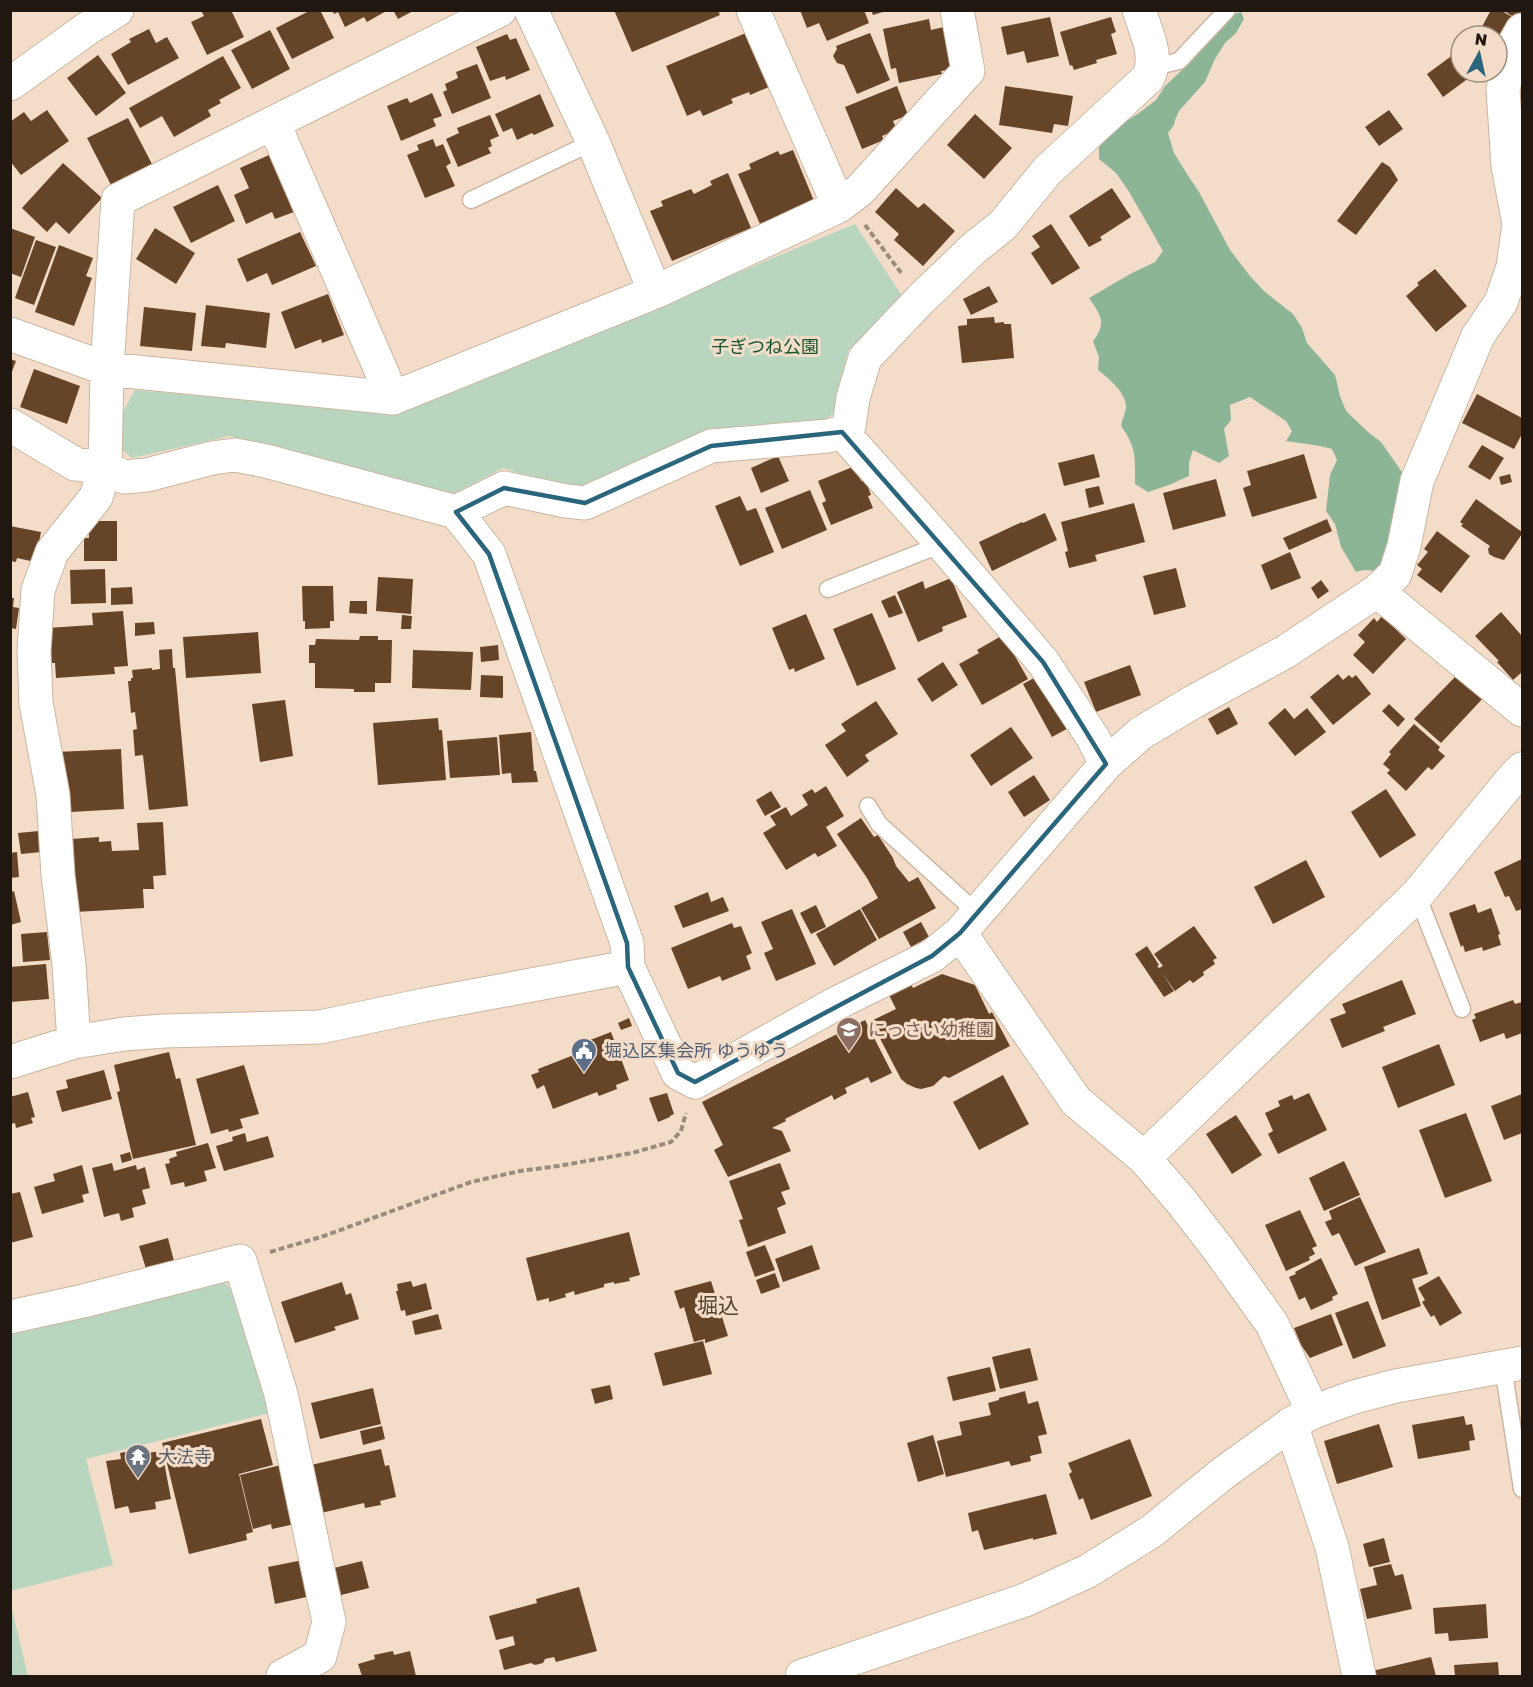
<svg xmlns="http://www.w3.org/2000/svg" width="1533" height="1687" viewBox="0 0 1533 1687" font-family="'Golos Text','Noto Sans JP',sans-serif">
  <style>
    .green { fill: #b8d5c0 }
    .forest { fill: #8cb598 }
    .building { fill: #654427 }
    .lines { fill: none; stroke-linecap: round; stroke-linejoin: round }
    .lane-casing { stroke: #ccb6a2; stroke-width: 19 }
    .street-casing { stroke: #ccb6a2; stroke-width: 35 }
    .secondary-casing { stroke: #ccb6a2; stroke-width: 35 }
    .path { stroke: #9b8b7b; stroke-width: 4; stroke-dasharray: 6 3; stroke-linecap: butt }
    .lane { stroke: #fff; stroke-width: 16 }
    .street { stroke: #fff; stroke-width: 33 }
    .secondary { stroke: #fff; stroke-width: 33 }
    .marked { fill: none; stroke: #29657d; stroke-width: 4.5; stroke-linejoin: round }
    .labels { text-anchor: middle; stroke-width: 6; stroke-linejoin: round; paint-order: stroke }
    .park-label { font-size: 18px; fill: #125630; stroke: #f4ddc8 }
    .education-label { font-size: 18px; fill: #785e54; stroke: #f4ddc8; text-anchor: start }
    .service-label { font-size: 18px; fill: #4e5e75; stroke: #f4ddc8; text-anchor: start }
    .worship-label { font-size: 18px; fill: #5b616d; stroke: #f4ddc8; text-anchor: start }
    .quarter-label { font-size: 21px; fill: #544230; stroke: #f4ddc8 }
  </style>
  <rect width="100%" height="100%" fill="#f4ddc8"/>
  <path class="green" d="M855,224L902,296L848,351L833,414L820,424L708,429L597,487L566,488L503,468L449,496L230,436L132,458L119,447V419L135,390L397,414Z
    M221,1280L235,1292L269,1413L86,1459L113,1565L11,1591V1334L29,1331Z
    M10,1605H11L28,1676H11Z"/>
  <path class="forest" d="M1241,12L1244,19L1236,33L1225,43L1215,59L1205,82L1179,111L1175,120L1174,125L1168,133L1174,153L1187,174L1199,192L1230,250L1250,276L1265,292L1293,314L1302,328L1307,343L1335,375L1340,396L1346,411L1368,432L1381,442L1402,472L1405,485L1379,574C1371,569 1365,569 1356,572L1341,547L1335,524L1326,511L1330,475L1337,460L1332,449L1320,446L1286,441L1292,431L1286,421L1250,397L1230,405L1231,420L1224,429L1229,456L1219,463L1193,450L1189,462V476L1169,485L1148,492L1135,484C1135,458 1137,448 1121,426C1122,420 1125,414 1126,408C1127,393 1108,378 1098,370L1099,357L1093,341C1107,323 1101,315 1089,298L1132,273L1155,262L1163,251L1128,190L1116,173L1099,159V147L1113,130L1139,113L1156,100L1165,86L1182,70L1192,54L1232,15Z"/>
  <path class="building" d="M201,10H231L244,37L207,55L191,22L204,16Z
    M311,10H320L334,38L292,59L276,28Z
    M332,10H388L367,22L364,17L345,27L338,12L334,14Z
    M393,10H415L398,19Z
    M614,10H718L720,15L632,52Z
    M800,10H864L869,23L827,41L819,23L807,28Z
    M871,10H886V11L873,15Z
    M1491,10H1500L1518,20L1497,57V36H1477Z
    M1503,10H1522V13L1518,20Z
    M1050,17L1059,56L1027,63L1024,51L1007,55L1001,27Z
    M1111,17L1116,32L1111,34L1117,54L1096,60L1097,63L1074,70L1072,65L1070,66L1060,32Z
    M929,19L931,30L944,27L953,69L941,71L942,74L899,83L896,68L891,69L883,29Z
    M149,29L156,43L167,37L179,58L128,85L111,54L131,42L129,39Z
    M270,30L290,69L252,89L231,50Z
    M746,33L769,87L750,95L749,92L731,99L733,103L703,116L700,110L687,116L666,66Z
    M870,33L890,80L857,94L844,65L837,63L833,56L837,49L836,46Z
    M507,34L510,40L516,38L530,70L506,80L505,76L490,81L476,47Z
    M1461,49V72H1477L1443,97L1427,74Z
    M98,55L126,93L96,116L67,78Z
    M223,56L241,88L219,100L221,103L208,110L211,116L174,137L162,116L140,128L129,108Z
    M477,64L491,98L452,114L443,92L447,90L445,84L458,78L456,72Z
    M897,86L908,115L893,121L897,130L882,136L884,140L862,149L845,107Z
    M1005,86L1073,96L1068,126L1054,124L1052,133L999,125Z
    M432,93L442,116L433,119L436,126L401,141L387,106L407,98L410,103Z
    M540,94L554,126L534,135L532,133L517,140L512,128L503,132L495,114Z
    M47,110L69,141L21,175L10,161V122L24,112L31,121Z
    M1389,110L1403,129L1379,146L1365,127Z
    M975,114L1012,148L984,179L947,145Z
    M490,115L499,136L490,140L492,146L488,148L491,153L458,167L446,139L459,133L457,128Z
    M128,118L152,164L111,185L87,138Z
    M433,139L436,147L443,144L451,163L446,166L455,186L425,198L407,155L419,150L417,145Z
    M793,150L814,201L760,224L738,174L751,169L749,164L778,151L780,155Z
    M269,155L294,212L275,219L272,212L246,224L234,195L249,188L240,168Z
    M1382,162L1390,167L1398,180L1356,235L1337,221Z
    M63,163L102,198L69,234L56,222L47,232L22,208Z
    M728,173L751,228L672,261L650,211L663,206L661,201L691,189L694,194L712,185L710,181Z
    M218,185L235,221L191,243L173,207Z
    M896,188L918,208L924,203L955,231L923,266L894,240L899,234L875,212Z
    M1112,188L1131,217L1100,237L1102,240L1089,247L1069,216Z
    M1051,224L1080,268L1052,285L1031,253L1040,247L1032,236Z
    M10,228L35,237L21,277L10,273Z
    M155,228L195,253L176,284L136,259Z
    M300,232L316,266L272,285L267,273L247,282L237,259Z
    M36,240L56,247L34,305L15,298Z
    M59,245L93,258L86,276L92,278L74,326L35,312Z
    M1435,269L1467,306L1436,332L1406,296L1419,285L1417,283Z
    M989,286L998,302L971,315L963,299Z
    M328,294L344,335L322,343L321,339L295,349L281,312Z
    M206,305L270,313L266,348L226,343L225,348L201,346Z
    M144,307L196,313L192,351L140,346Z
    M994,317L995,323L1004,322V324H1011L1014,358L962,363L958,326L967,325V319Z
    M10,359L16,361L11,374H10Z
    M34,369L80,386L67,424L20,407Z
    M1477,394L1522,418V434L1514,449L1462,423Z
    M1482,445L1504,458L1490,480L1468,467Z
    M1094,454L1100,477L1064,486L1058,463Z
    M1304,454L1317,498L1252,517L1243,488L1251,485L1247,471Z
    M778,456L789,481L761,493L751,468Z
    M855,466L861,481L865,479L871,495L868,496L873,508L831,525L822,503L826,501L818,481Z
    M1510,474L1512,482L1501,485L1499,477Z
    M1216,479L1226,516L1173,530L1163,493Z
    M1099,486L1104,504L1089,508L1085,489Z
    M810,490L827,530L782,549L765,508Z
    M740,496L747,511L756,508L774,552L740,566L715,506Z
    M1476,499L1522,532V534L1504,560L1494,557L1489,554L1488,549L1490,546L1461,526L1463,524L1460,522Z
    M1134,503L1145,542L1095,555L1097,561L1069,568L1065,552L1068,551L1061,522Z
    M1045,513L1057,540L992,571L979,542L1022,522L1023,523Z
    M1327,519L1332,531L1289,550L1283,538Z
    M89,521H117V561H84V538H89Z
    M10,526L41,532L35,562L17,558L16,562L10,561Z
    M1437,531L1470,556L1441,593L1417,575L1422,569L1417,565L1428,552L1424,549Z
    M1290,552L1301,578L1271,590L1261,565Z
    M1176,568L1186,607L1154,615L1143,576Z
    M105,569L106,603L71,604L70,570Z
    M378,577L413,579L411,614L376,611Z
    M951,578L967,617L942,627L943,631L918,642L897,592L923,581L925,589Z
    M1321,580L1329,591L1318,599L1311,588Z
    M302,586H333L334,621H330V628L305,629V621H303Z
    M132,587L133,604L111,605V588Z
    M895,595L903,613L889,618L881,601Z
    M10,598H14L13,607L19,608L16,629L10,628Z
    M350,601H367V614L349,613Z
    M123,611L128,666L114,667L115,674L56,678L55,663H49L47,628L93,625L92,613Z
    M1501,612L1522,636V672L1513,680L1497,662L1499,661L1475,636Z
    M872,613L896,669L857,686L833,629Z
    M806,614L825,659L795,672L794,668L789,670L772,628Z
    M402,615L412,616L411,629H401Z
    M1382,616L1406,639L1373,674L1353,655L1365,642L1358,635L1374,618L1377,622Z
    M154,622L155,634L135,636V623Z
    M258,632L261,673L186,678L183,637Z
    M1003,635L1028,679L982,705L959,664L979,653L977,650Z
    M360,636H378V640H392L391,683H375V692H354V689L315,688V663H309V645H315L316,639L359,640Z
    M498,645L499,660L481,662L480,647Z
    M172,649L173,668H175L188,806L149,810L143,755L135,756L133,730L137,729L135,712L131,713L128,681H131V678H133L132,670L152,668V670L160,669L159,650Z
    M413,650L473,652L471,690L412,688Z
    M943,662L958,685L932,702L917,679Z
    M1130,665L1141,695L1096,712L1084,682Z
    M1462,672L1486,695L1441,743L1414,719L1455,677L1456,678Z
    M1043,673L1072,726L1052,737L1023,684Z
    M1338,674L1343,680L1349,675L1352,678L1356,675L1371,694L1333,725L1310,697Z
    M481,675L503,676V698L480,697Z
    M285,700L293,756L260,762L252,704Z
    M876,701L898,734L865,755L869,761L847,777L825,745L846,731L841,724Z
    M1389,704L1405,719L1398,727L1382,711Z
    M1229,707L1238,724L1217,735L1208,719Z
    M1285,708L1294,719L1307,708L1326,732L1295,756L1268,723Z
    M438,718L439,730H442L446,780L378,785L373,723Z
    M1414,724L1440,747L1438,750L1445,756L1432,770L1428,767L1406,791L1387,773L1390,770L1383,764L1391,754L1389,752Z
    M1011,727L1033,758L991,786L970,755Z
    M531,732L534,771H536L538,782L512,783L511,773L502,774L499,735Z
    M497,737L500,775L450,778L447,741Z
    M121,749L124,809L70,812L56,752Z
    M1034,775L1050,800L1024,817L1008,792Z
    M826,786L844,816L826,827L837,846L818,857L815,853L786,870L763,833L776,825L770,816L786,807L791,816L808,805L802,795L812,789L815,793Z
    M1386,789L1416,835L1380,858L1351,812Z
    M771,791L781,807L765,816L756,800Z
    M861,818L874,837L878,835L893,858L896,866L909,882L918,877L936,908L879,939L861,908L878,898L867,878L837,834Z
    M163,822L166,875L153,876L154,889H143L144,908L76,912L72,839L99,837V842L111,841L112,851L139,850L137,823Z
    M39,831L41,852L21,854L18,833Z
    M17,852L19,877L10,878V853Z
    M1522,859V909L1516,911L1509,896L1505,897L1494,872Z
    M1306,860L1325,897L1273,924L1254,887Z
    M14,891L21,922L10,925V892Z
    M708,892L711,902L723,897L729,911L683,928L674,906Z
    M1475,904L1478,913L1491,908L1500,934L1498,935L1501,945L1483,951L1482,947L1465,952L1463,945L1461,947L1449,913Z
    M816,905L826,927L811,934L800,913Z
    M792,909L816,964L776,981L764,953L773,949L761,922Z
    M860,909L877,940L834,966L816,934Z
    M921,922L929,937L911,947L903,932Z
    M732,923L734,928L741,926L752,953L746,956L751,969L722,981L720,976L688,989L671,948Z
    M1194,926L1217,958L1213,960L1215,964L1203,972L1204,975L1193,983L1190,980L1175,991L1162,973L1174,991L1164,997L1135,954L1147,946L1159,965L1157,966L1159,968L1163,966L1154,954Z
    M47,932L50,960L23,962L21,934Z
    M46,964L49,999L10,1002V967Z
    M942,974L975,985L989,1014L992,1012L1010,1046L949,1078L944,1076L933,1086L921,1089L916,1088L907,1084L901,1079L871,1021L896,1009L888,993L910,982L913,988Z
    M1402,980L1416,1014L1383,1027L1385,1031L1342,1048L1330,1019L1346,1013L1342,1004Z
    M1513,1000L1515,1004L1522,1002V1033L1506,1039L1504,1033L1480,1042L1472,1020L1476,1018L1474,1014Z
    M629,1018L632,1026L621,1030L618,1023Z
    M865,1020L892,1073L871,1083L868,1077L845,1088L847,1093L834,1100L832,1095L785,1119L786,1121L772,1128L782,1131L791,1151L728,1177L714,1150L723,1145L702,1102Z
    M611,1032L629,1080L616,1085L617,1089L599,1096L597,1092L553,1109L544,1085L537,1089L531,1075L539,1072L538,1069L579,1053L577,1045Z
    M1439,1044L1455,1085L1398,1108L1382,1067Z
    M169,1052L176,1079L180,1078L196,1145L133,1159L117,1092L120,1091L114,1065Z
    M244,1065L259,1114L240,1119L243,1128L229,1132L228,1129L211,1134L196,1079Z
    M104,1070L112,1099L62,1112L56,1091L68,1088L66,1080Z
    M1003,1075L1029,1124L979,1150L953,1102Z
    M28,1092L35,1117L31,1118L33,1123L16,1128L15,1123L10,1124V1097Z
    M667,1093L674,1114L670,1116V1117L658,1122L649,1098Z
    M1309,1093L1327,1130L1278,1154L1268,1134L1273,1131L1265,1113L1280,1106L1278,1101L1292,1095L1294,1100Z
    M1522,1094V1133L1504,1140L1491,1106Z
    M1466,1113L1492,1181L1445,1198L1419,1130Z
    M1236,1115L1262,1155L1232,1174L1206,1134Z
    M245,1133L247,1142L268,1136L274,1157L224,1171L216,1146L233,1141L232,1137Z
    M208,1143L216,1168L204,1171L207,1181L185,1187L184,1182L171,1185L165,1164L170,1163L169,1159L177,1156L176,1152Z
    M130,1152L132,1160L122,1163L120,1155Z
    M1344,1161L1360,1195L1324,1211L1309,1178Z
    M112,1163L114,1171L136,1165L137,1170L145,1167L150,1188L142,1190L146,1204L132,1208L134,1217L121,1221L119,1213L104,1217L92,1168Z
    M780,1163L790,1189L781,1192L786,1204L777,1208L786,1233L748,1247L739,1220L743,1219L729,1181Z
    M82,1165L89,1193L82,1195L84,1202L42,1214L34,1187L55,1181L53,1174Z
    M20,1192L33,1237L10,1243V1194Z
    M1360,1197L1386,1252L1355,1266L1339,1233L1332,1236L1325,1222L1332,1219L1329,1211Z
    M1300,1210L1317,1246L1312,1248L1315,1254L1309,1257L1310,1260L1286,1271L1265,1225Z
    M629,1232L640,1275L629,1278L630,1281L614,1284V1282L604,1284V1287L575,1295L574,1291L565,1294L566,1297L549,1302V1298L537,1301L526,1258Z
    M168,1238L175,1265L147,1272L139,1246Z
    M765,1245L775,1270L755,1277L746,1252Z
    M812,1245L820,1269L783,1282L775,1259Z
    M1419,1248L1428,1274L1412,1279L1421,1306L1382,1320L1364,1267Z
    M1321,1258L1338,1294L1332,1297L1333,1300L1311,1310L1305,1297L1299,1300L1289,1277L1296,1274L1295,1272Z
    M775,1273L780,1287L761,1294L756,1280Z
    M1439,1276L1462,1313L1440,1326L1434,1315L1431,1317L1422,1302L1425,1300L1418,1288Z
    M411,1281L413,1287L426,1283L432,1309L406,1316L405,1310L401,1311L396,1291H398L397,1284Z
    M711,1281L728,1336L705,1343V1339L694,1342L684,1307L680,1309L674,1291Z
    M342,1282L346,1295L351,1293L359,1319L334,1327L336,1330L295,1343L281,1302Z
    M1368,1301L1386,1346L1353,1359L1335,1313Z
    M438,1314L442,1329L415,1335L412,1321Z
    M1331,1314L1343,1345L1310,1358L1301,1345L1294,1328Z
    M703,1341L712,1374L663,1386L654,1353Z
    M1030,1348L1038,1380L1000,1389L992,1357Z
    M990,1367L996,1391L953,1401L947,1377Z
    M610,1385L613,1399L595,1404L591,1389Z
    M373,1388L381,1424L320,1439L311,1403Z
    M1025,1391L1028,1404L1038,1401L1047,1434L1038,1436L1042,1453L1030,1456L1031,1461L1011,1466L1009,1461L946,1477L937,1441L962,1435L959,1422L991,1415L988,1403L999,1400V1398Z
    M1464,1416L1466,1425L1472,1424L1475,1440L1469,1441L1470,1450L1418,1459L1412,1425Z
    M261,1419L273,1465L239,1474L253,1532L246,1534L247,1540L189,1554L162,1443Z
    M1379,1424L1393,1467L1337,1484L1324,1441Z
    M382,1426L385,1439L363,1445L360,1431Z
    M933,1435L944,1474L918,1482L907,1443Z
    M1130,1439L1152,1496L1091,1520L1083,1498L1079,1500L1069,1474L1072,1472L1068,1463Z
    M146,1448L147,1453L162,1451L171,1499L155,1502L156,1509L130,1513L128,1506L115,1509L106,1461L121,1459L120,1453Z
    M381,1449L385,1466L389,1465L396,1497L380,1501L381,1505L365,1508L364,1503L321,1513L311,1465Z
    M281,1465L295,1524L272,1529L271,1524L253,1529L240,1475Z
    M1046,1494L1057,1534L1033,1540V1538L984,1550L978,1530L972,1532L968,1513Z
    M1384,1538L1390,1562L1369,1567L1363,1544Z
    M303,1560L311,1596L275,1604L268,1567Z
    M362,1561L369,1588L341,1595L334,1568Z
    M1391,1564L1395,1576L1403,1574L1412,1609L1367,1619L1360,1589L1377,1585L1373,1568Z
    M579,1587L597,1651L556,1662L554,1657L545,1659L543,1663L535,1665L531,1663L504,1670L499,1650L515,1645L513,1636L496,1640L489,1616L537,1603L536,1599Z
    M1486,1604L1488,1638L1449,1641L1448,1633L1435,1634L1433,1608Z
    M393,1651L394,1655L410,1651L416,1676H362L358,1664L375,1659L374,1655Z
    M1431,1657L1436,1676H1369L1368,1672Z
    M1498,1662L1499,1676H1455L1454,1665Z"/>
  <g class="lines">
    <defs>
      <path id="lane" d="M1153,67L1179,61L1227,10
        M471,200L593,142
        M828,589L942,544
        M868,806L879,824L978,914
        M1417,895L1462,1009
        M1503,1367L1522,1489"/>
      <path id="street" d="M531,10L593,142L655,292
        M753,10L839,206
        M10,84L88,28L117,10
        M274,124L393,398
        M10,334L107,369L393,398L655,292L839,206L860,190L968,71L957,10
        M10,425L75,464L105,468L124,477L147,475L212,458L235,455L266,461L456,512L504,488L566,501L585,503L711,446L828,436L842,432L849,426L853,398L865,358L921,299L973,249L1003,225L1047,171L1148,78C1159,55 1146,33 1139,10
        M842,432L942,544L1043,662L1093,738L1106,764
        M456,512L489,554L627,943L628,967
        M1377,591L1522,710
        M960,933L1076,1101L1144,1158L1181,1201L1219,1250L1272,1324L1313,1412
        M74,1042L69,965L58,875L53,795L36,703L34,651L38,590L52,552L96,497L105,468L107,369L118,200L500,10
        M10,1062L74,1042L124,1034L164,1031L320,1027L424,1005L628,967L678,1073L695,1082L835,1004L932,956L960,933L1106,764L1141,733L1193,702L1285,652L1377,591L1395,574L1404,546L1417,481L1478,336L1501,302L1513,267L1519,224L1508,166L1503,89L1514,44L1522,30
        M1144,1158L1417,895L1513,778L1522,769
        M10,1317L83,1301L240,1261L281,1394L329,1622L320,1656L283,1676
        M1291,1424L1332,1547L1359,1676"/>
      <path id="secondary" d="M802,1676L1025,1600L1088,1571L1152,1531L1222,1474L1291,1424L1313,1412L1354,1397L1396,1386L1522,1363"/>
    </defs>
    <use href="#lane" class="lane-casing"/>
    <use href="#street" class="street-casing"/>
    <use href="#secondary" class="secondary-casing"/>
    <path class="path" d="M865,225L902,274
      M270,1252L324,1236L471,1182L520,1171L558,1166L632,1153L671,1142L681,1131L686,1113"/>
    <use href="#lane" class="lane"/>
    <use href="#street" class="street"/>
    <use href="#secondary" class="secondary"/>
  </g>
  <path class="marked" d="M842,432L1043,662L1106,764L960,933L932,956L695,1082L678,1073L628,967L627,943L489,554L456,512L504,488L585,503L711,446Z"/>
  <defs>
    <symbol id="school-pin" viewBox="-11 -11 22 30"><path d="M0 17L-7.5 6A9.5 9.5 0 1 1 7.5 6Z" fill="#8d6e63" stroke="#f4ddc8"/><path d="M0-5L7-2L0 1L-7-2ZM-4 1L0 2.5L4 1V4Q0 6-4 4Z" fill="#fff"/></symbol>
    <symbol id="civic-pin" viewBox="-11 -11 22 30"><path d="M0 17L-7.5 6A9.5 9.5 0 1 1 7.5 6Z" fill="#5c6f8a" stroke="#f4ddc8"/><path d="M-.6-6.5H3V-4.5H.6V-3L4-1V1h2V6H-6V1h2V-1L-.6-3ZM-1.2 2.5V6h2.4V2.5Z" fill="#fff"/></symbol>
    <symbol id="temple-pin" viewBox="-11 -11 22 30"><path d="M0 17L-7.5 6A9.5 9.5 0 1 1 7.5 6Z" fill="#6b7280" stroke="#f4ddc8"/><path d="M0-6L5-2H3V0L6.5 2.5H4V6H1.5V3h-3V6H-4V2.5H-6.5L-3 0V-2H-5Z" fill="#fff"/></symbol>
  </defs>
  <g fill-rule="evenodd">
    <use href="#school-pin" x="834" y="1015" width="30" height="40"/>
    <use href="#civic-pin" x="569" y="1036" width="30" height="40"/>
    <use href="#temple-pin" x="123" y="1442" width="30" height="40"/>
  </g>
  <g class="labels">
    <g class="park-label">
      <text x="765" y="353">子ぎつね公園</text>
    </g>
    <g class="education-label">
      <text x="868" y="1036">にっさい幼稚園</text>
    </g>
    <g class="service-label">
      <text x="604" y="1057">堀込区集会所 ゆうゆう</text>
    </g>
    <g class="worship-label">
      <text x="158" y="1463">大法寺</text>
    </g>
    <g class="quarter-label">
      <text x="718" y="1313">堀込</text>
    </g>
  </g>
  <rect width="1533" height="1687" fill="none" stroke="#1f1710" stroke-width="24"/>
  <g transform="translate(1479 54) rotate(8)"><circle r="28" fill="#f4ddc8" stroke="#9f8e7e" stroke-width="1.5"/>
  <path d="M0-4.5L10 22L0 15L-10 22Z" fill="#29657d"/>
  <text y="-9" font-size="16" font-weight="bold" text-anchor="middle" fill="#1f1710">N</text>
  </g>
</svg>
